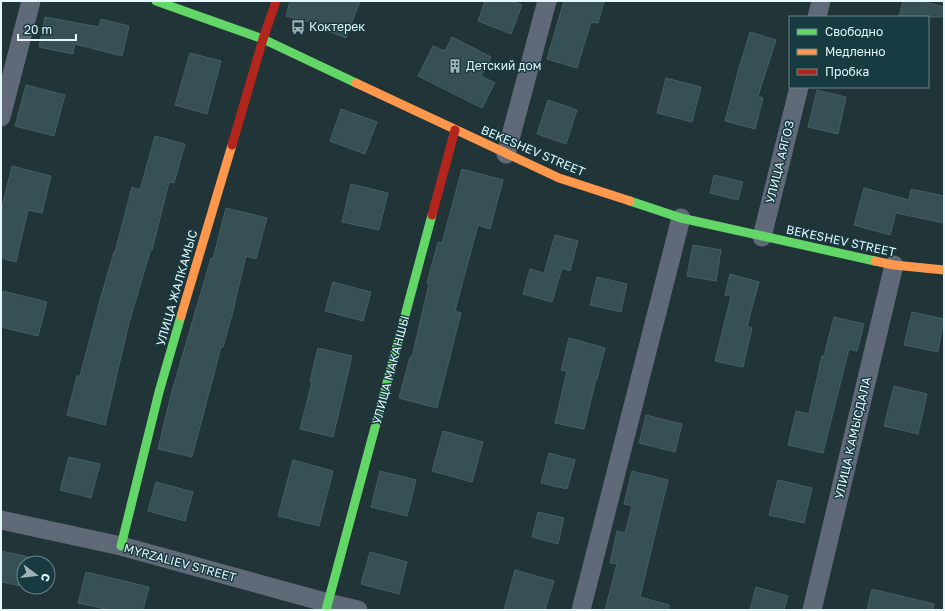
<svg xmlns="http://www.w3.org/2000/svg" width="945" height="611" viewBox="0 0 945 611" font-family="'Golos Text',sans-serif">
  <style>
    .building { fill: #365055; stroke: #465f64 }
    .lines { fill: none; stroke-linecap: round; stroke-linejoin: round }
    .street { stroke: #606977; stroke-width: 19 }
    .fast { stroke: #63d668; stroke-width: 9 }
    .slow { stroke: #ff974d; stroke-width: 9 }
    .jam { stroke: #b3261e; stroke-width: 9 }
    .labels { text-anchor: middle; stroke-width: 3; stroke-linejoin: round; paint-order: stroke }
    .poi-label { font-size: 12px; fill: #e4f7fb; stroke: #183a41; text-anchor: start }
    .street-label { font-size: 12px; fill: #e4f7fb; stroke: #183a41 }
  </style>
  <rect width="100%" height="100%" fill="#213438"/>
  <path class="building" d="M290,1H360L346,38L315,26L316,24L286,16Z
    M485,1H511L522,5L511,34L478,21Z
    M564,1H604L598,23L591,22L577,68L547,59Z
    M903,1H921L944,7V17H899Z
    M45,17L99,27L101,19L129,26L122,56L75,44L73,54L39,47Z
    M750,32L776,40L758,96L763,98L755,129L725,121L739,68Z
    M452,37L491,57L481,76L495,83L482,108L418,76L433,46L445,51Z
    M190,53L221,61L207,114L175,105Z
    M666,78L701,87L692,122L657,113Z
    M26,85L65,95L54,136L15,126Z
    M817,90L846,97L838,134L808,127Z
    M548,100L577,110L566,144L537,134Z
    M341,109L377,122L365,154L330,141Z
    M155,136L185,144L174,183L169,182L152,250L151,249L129,323L105,425L67,415L77,376H80L99,304L114,252H115L132,187L140,190Z
    M12,166L51,176L42,213L28,210L16,262L1,258V211Z
    M462,169L503,180L490,229L478,225L455,311L461,313L437,408L399,398L410,357H412L429,284L427,283L438,242L442,243Z
    M714,175L743,182L738,200L710,193Z
    M351,184L388,193L379,230L342,222Z
    M864,188L909,200L911,189L944,196V223L896,213L890,235L854,225Z
    M226,208L267,218L256,259L246,256L232,315L223,347H221L192,457L158,449L171,395L211,258L213,259Z
    M555,235L578,241L570,271L562,268L552,302L523,294L530,269L544,273Z
    M693,245L721,250L716,281L687,276Z
    M730,274L759,282L747,326L752,328L743,367L715,361L731,296L725,295Z
    M597,277L627,284L621,312L590,305Z
    M333,282L371,292L363,321L325,311Z
    M3,291L47,302L38,336L1,327V300Z
    M912,312L944,319L938,352L904,345Z
    M834,317L864,324L857,351L849,349L823,453L788,445L796,411L809,414L822,356H824Z
    M569,338L605,348L597,379H596L584,429L555,423L567,371L561,370Z
    M318,348L352,356L333,437L300,429L312,382L310,381Z
    M894,386L927,394L918,434L884,426Z
    M646,415L682,424L675,452L639,443Z
    M443,431L483,442L472,482L432,471Z
    M549,453L575,460L567,489L541,483Z
    M69,457L100,464L91,498L60,490Z
    M293,460L333,471L319,526L278,516Z
    M380,471L416,480L407,516L371,507Z
    M632,471L668,480L640,597L669,605V610H605L617,564L610,563L617,531L625,533L632,506L624,504Z
    M778,480L812,488L804,523L769,515Z
    M156,482L193,492L185,521L148,511Z
    M538,512L564,518L558,544L532,537Z
    M1,551L33,558L31,563H24V587H26L1,582Z
    M370,552L407,562L399,594L361,584Z
    M515,570L554,581L545,610H504Z
    M86,572L149,587L143,610H110L78,603Z
    M756,587L788,596L784,610H750Z
    M872,589L934,604L933,610H867Z"/>
  <g class="lines">
    <path class="street" d="M817,17L821,1
      M1,117L31,1
      M506,154L547,1
      M762,237L799,87
      M1,520L121,546L328,603L358,610
      M581,610L681,218
      M812,610L894,265"/>
    <path class="fast" d="M156,1L263,39L356,83
      M630,201L681,218L875,261
      M121,546L159,392L181,316
      M326,610L432,215"/>
    <path class="slow" d="M356,83L559,178L630,201
      M875,261L894,265L944,270
      M181,316L232,145"/>
    <path class="jam" d="M232,145L263,39L276,1
      M432,215L455,130"/>
  </g>
  <defs>
    <symbol id="bus-bare" viewBox="-9 -9 18 18"><path d="M-5-6H5V4H4V6H2V4H-2V6H-4V4H-5ZM-3.5-4V0h7V-4ZM-3.5 1.2v1.5H-2V1.2ZM2 1.2v1.5H3.5V1.2Z" fill="#a0b3b7" stroke="#183a41" stroke-width="2.5" paint-order="stroke"/></symbol>
    <symbol id="building-bare" viewBox="-9 -9 18 18"><path d="M-4-6H4V6H1V3H-1V6H-4ZM-2.5-4.3h1.7v1.8h-1.7ZM.8-4.3h1.7v1.8H.8ZM-2.5-1h1.7V.8h-1.7ZM.8-1h1.7V.8H.8Z" fill="#a0b3b7" stroke="#183a41" stroke-width="2.5" paint-order="stroke"/></symbol>
  </defs>
  <g fill-rule="evenodd">
    <use href="#bus-bare" x="288" y="17" width="20" height="20"/>
    <use href="#building-bare" x="445" y="56" width="20" height="20"/>
  </g>
  <g class="labels">
    <g class="poi-label">
      <text x="309" y="31">Коктерек</text>
      <text x="466" y="70">Детский дом</text>
    </g>
    <g class="street-label">
      <text transform="translate(533 151) rotate(23)" y="4">BEKESHEV STREET</text>
      <text transform="translate(780 162) rotate(-76)" y="4">УЛИЦА АЯГОЗ</text>
      <text transform="translate(841 241) rotate(12)" y="4">BEKESHEV STREET</text>
      <text transform="translate(177 288) rotate(-74)" y="4">УЛИЦА ЖАЛКАМЫС</text>
      <text transform="translate(391 370) rotate(-75)" y="4">УЛИЦА МАКАНШЫ</text>
      <text transform="translate(853 438) rotate(-77)" y="4">УЛИЦА КАМЫСДАЛА</text>
      <text transform="translate(180 563) rotate(15)" y="4">MYRZALIEV STREET</text>
    </g>
  </g>
  <rect width="945" height="611" fill="none" stroke="#e4f7fb" stroke-width="4"/>
  <rect x="789" y="16" width="140" height="72" fill="#183a41" stroke="#6a868b"/>
  <rect x="797" y="29" width="20" height="6" fill="#63d668" stroke="#6a868b"/>
  <text x="825" y="36" font-size="12" fill="#e4f7fb">Свободно</text>
  <rect x="797" y="49" width="20" height="6" fill="#ff974d" stroke="#6a868b"/>
  <text x="825" y="56" font-size="12" fill="#e4f7fb">Медленно</text>
  <rect x="797" y="69" width="20" height="6" fill="#b3261e" stroke="#6a868b"/>
  <text x="825" y="76" font-size="12" fill="#e4f7fb">Пробка</text>
  <g transform="translate(36 575) rotate(105)"><circle r="19" fill="#183a41" stroke="#6a868b"/>
  <path d="M0-3L7 15L0 10L-7 15Z" fill="#a0b3b7"/>
  <text y="-6" font-size="11" font-weight="bold" text-anchor="middle" fill="#e4f7fb">С</text>
  </g>
  <path d="M18 34v6h58v-6" fill="none" stroke="#e4f7fb" stroke-width="2"/>
  <text x="24" y="34" font-size="12" fill="#e4f7fb" stroke="#183a41" stroke-width="3" paint-order="stroke">20 m</text>
</svg>
